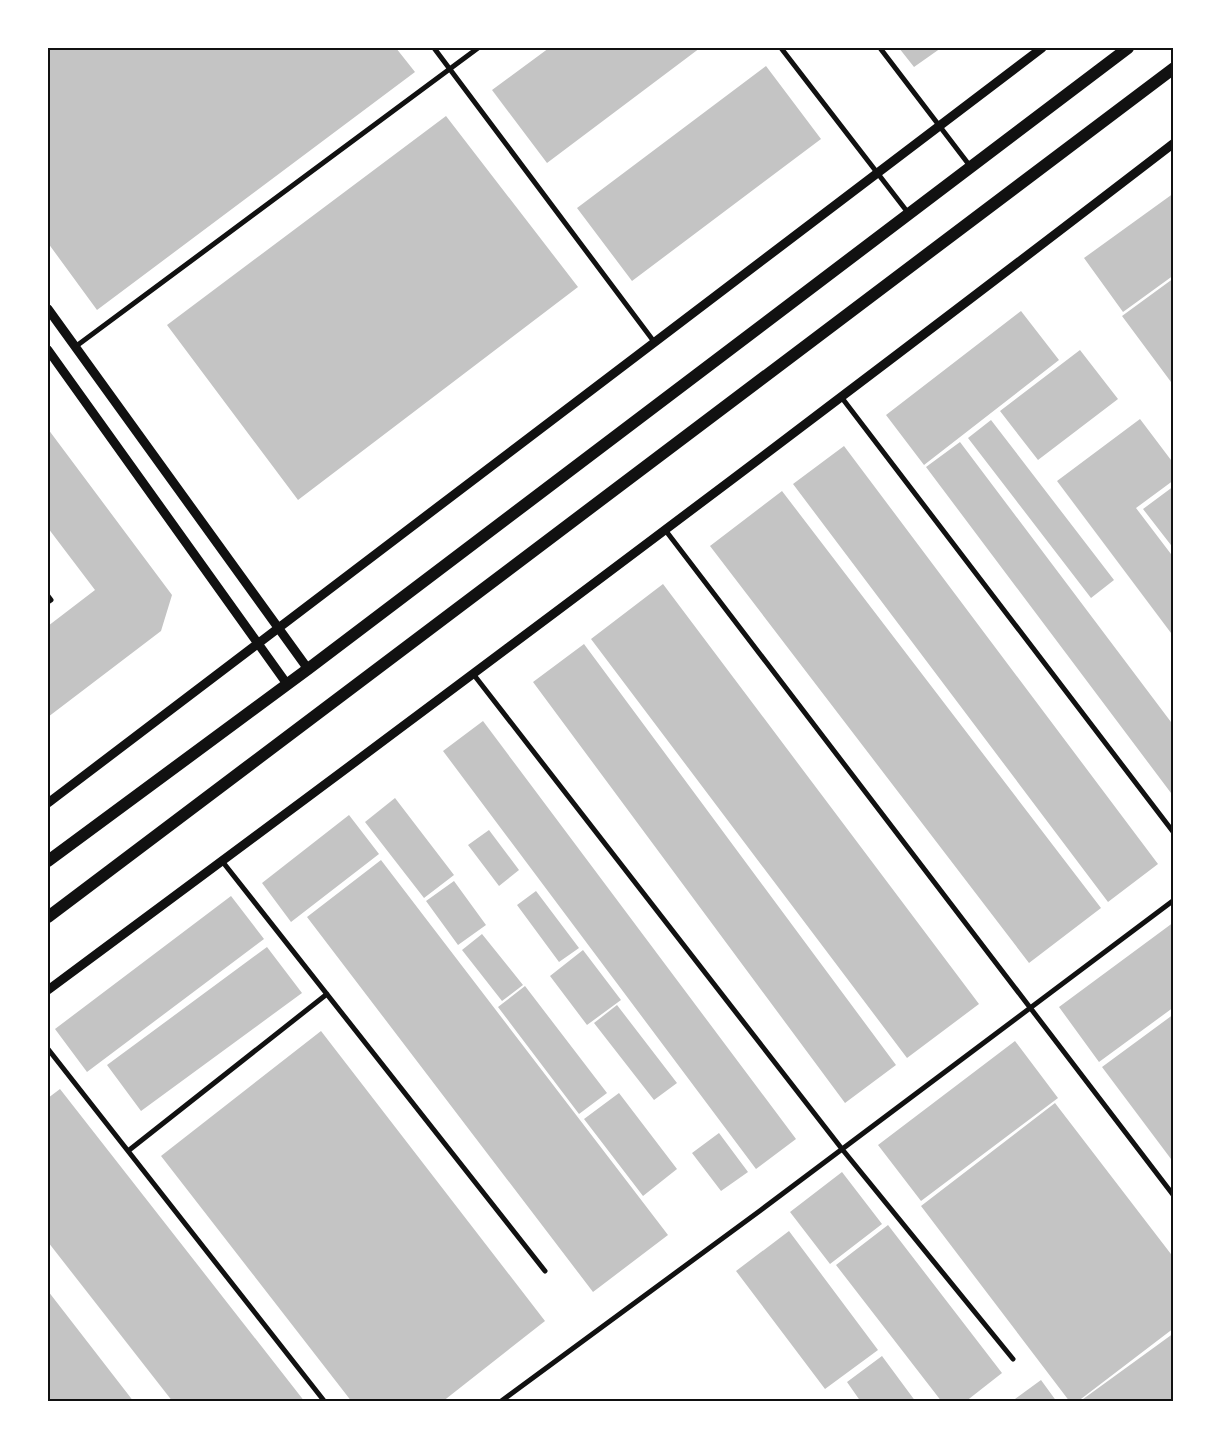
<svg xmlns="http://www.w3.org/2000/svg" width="1221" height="1449" viewBox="0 0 1221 1449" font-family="Raleway,sans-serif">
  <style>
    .building { fill: #c4c4c4 }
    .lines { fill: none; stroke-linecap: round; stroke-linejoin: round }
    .minor { stroke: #111; stroke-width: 5 }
    .tertiary { stroke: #111; stroke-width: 9 }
    .primary { stroke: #111; stroke-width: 12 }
    .neatline { fill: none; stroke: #111; stroke-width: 2 }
  </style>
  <rect width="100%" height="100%" fill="#fff"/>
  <path class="building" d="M48,48H396L415,72L97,310L48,243Z
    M549,48H700L547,163L492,90Z
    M899,48H941L914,67Z
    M766,66L821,139L632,281L577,208Z
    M446,116L578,287L298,500L167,325Z
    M1174,193V275L1123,312L1084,258Z
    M1174,278V380L1171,382L1122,316Z
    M1021,311L1059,360L924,465L886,415Z
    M1080,350L1118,399L1038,460L1000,411Z
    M1140,419L1174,464V480L1136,508L1174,558V637L1057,481Z
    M991,420L1114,580L1091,598L968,438Z
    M48,429L172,595L161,631L48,717V626L95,590L48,528Z
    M960,442L1174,726V797L926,467Z
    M844,446L1158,864L1108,902L793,484Z
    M1174,486V549L1143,509Z
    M782,491L1101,908L1029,963L710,546Z
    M663,584L979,1004L907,1058L591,639Z
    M584,644L896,1065L845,1103L533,682Z
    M483,721L796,1139L756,1169L443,751Z
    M395,798L454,875L424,898L365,822Z
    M349,815L379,854L291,922L262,883Z
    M489,830L519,870L499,886L468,845Z
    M381,860L668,1235L593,1292L307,917Z
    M454,881L486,925L458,945L426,901Z
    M536,891L579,948L559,962L517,905Z
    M231,896L264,939L87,1072L55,1029Z
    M1174,922V1007L1099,1062L1059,1007Z
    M482,934L523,985L502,1001L462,950Z
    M267,947L302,993L141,1111L107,1065Z
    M583,950L621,1000L587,1025L550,976Z
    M525,986L607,1093L579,1114L498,1007Z
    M617,1005L677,1083L654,1100L594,1023Z
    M1174,1014V1163L1102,1067Z
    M321,1031L545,1321L442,1402H352L161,1156Z
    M1015,1041L1058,1098L921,1201L878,1145Z
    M60,1089L305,1402H173L48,1242V1098Z
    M619,1093L677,1169L643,1196L584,1119Z
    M1055,1103L1174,1258V1328L1077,1402H1070L921,1206Z
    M719,1133L748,1172L721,1191L692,1153Z
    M842,1172L882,1224L830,1264L790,1212Z
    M888,1225L1002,1373L965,1402H942L836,1265Z
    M789,1231L878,1350L825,1389L736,1271Z
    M48,1291L134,1402H48Z
    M1174,1333V1402H1079Z
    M882,1356L916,1402H861L847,1382Z
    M1041,1380L1057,1402H1011Z"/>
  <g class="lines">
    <path class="minor" d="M434,48L655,343
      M781,48L909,214
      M880,48L970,166
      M75,347L478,48
      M842,398L1174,833
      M666,531L1174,1196
      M48,596L51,600L48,602
      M474,675L842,1149L1013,1359
      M222,861L545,1271
      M48,1049L325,1402
      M128,1151L327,994
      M500,1402L761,1210L1174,900"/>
    <path class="tertiary" d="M48,309L308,669
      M48,350L287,684
      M48,803L1042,48
      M48,990C425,711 801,430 1174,143"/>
    <path class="primary" d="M48,861L308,669L1128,48
      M48,917L1174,68"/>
  </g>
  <rect width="1221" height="1449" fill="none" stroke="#ffffff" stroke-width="98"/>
  <rect x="49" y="49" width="1123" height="1351" class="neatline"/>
</svg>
